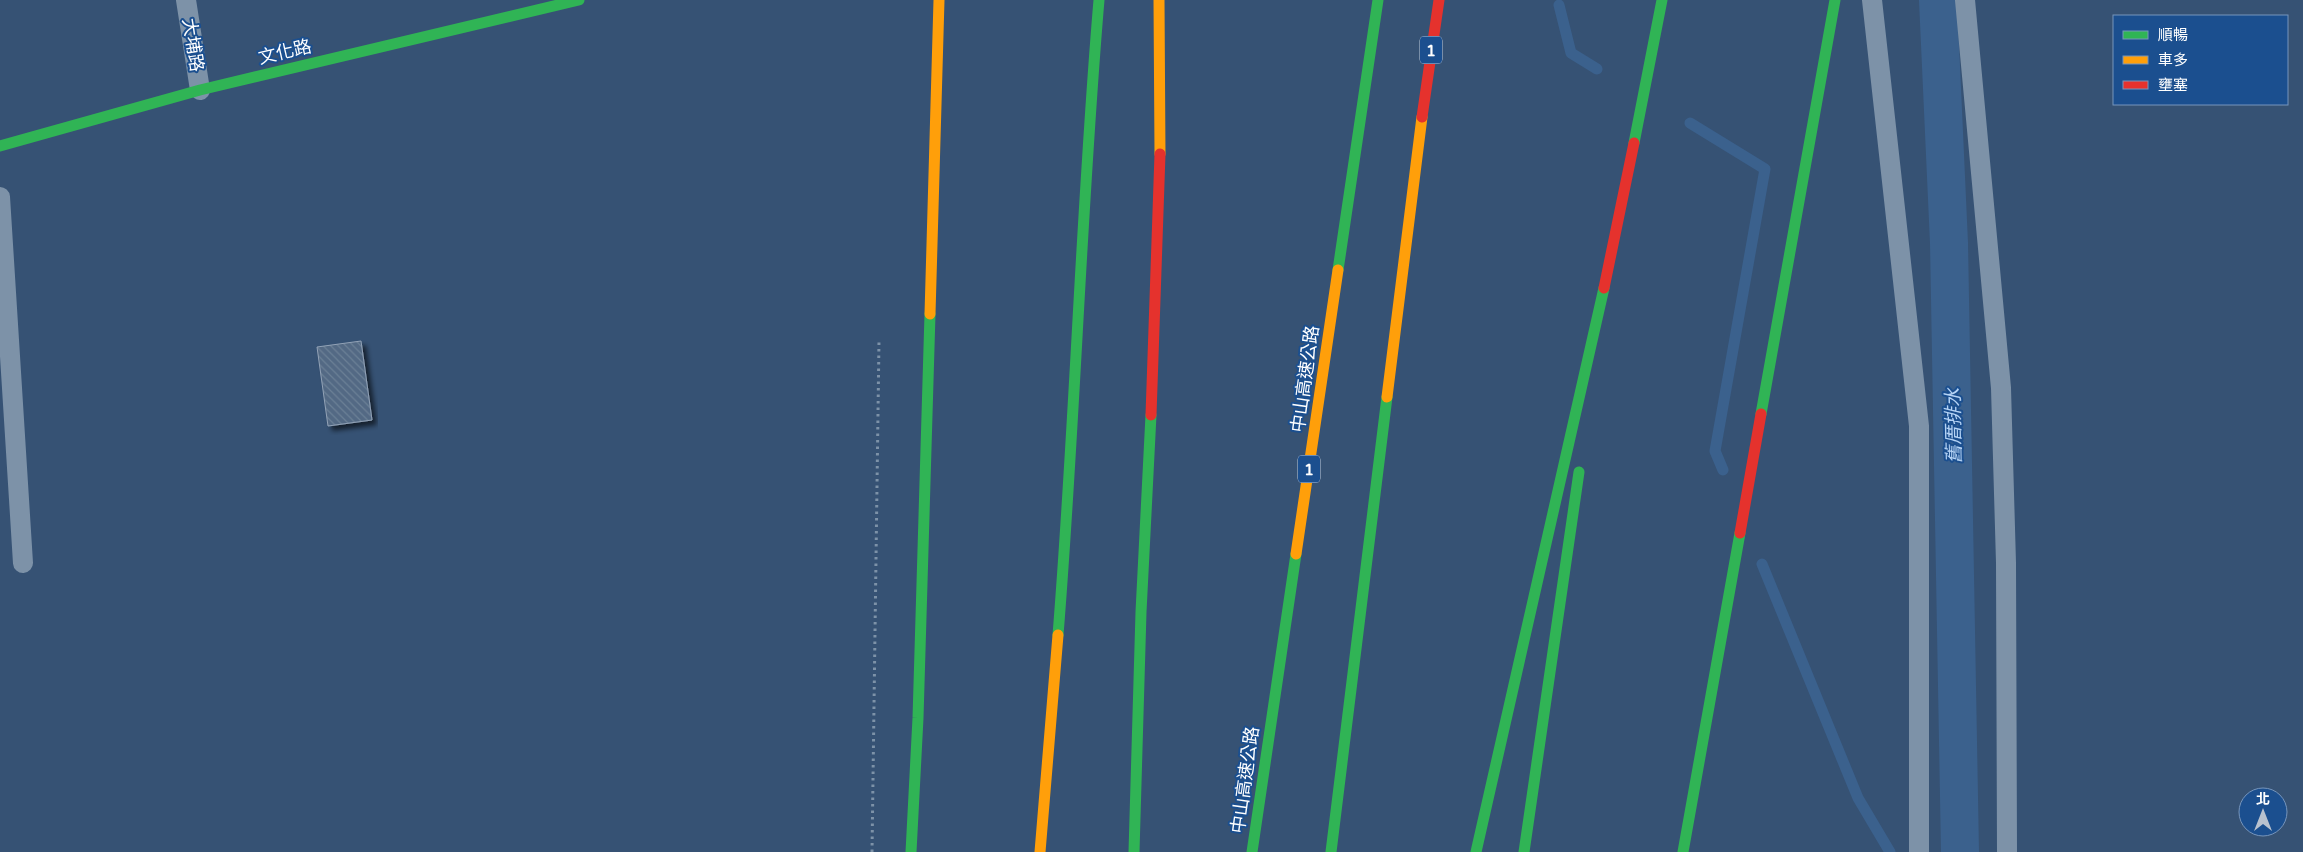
<svg xmlns="http://www.w3.org/2000/svg" width="2303" height="852" viewBox="0 0 2303 852" font-family="'Varela Round','Noto Sans TC',sans-serif">
  <style>
    .lines { fill: none; stroke-linecap: round; stroke-linejoin: round }
    .stream { stroke: #3b618d; stroke-width: 11 }
    .canal { stroke: #3b618d; stroke-width: 38 }
    .building { fill: url(#building-back-hatch); stroke: #92a2b6; filter: url(#shadow) }
    .path { stroke: #7d92a8; stroke-width: 3; stroke-dasharray: 2.5 4; stroke-linecap: butt }
    .lane { stroke: #7d92a8; stroke-width: 20 }
    .fast { stroke: #30b455; stroke-width: 11 }
    .slow { stroke: #ff9f0a; stroke-width: 11 }
    .jam { stroke: #e5322d; stroke-width: 11 }
    .labels { text-anchor: middle; stroke-width: 4; stroke-linejoin: round; paint-order: stroke }
    .shield { fill: #1b4f8f; stroke: #bbcadd; stroke-width: 1 }
    .shield-label { font-size: 16px; font-weight: bold; fill: #fff }
    .street-label { font-size: 18px; fill: #fff; stroke: #1b4f8f }
    .water-label { font-size: 19px; font-style: italic; fill: #b5d3f5; stroke: #1b4f8f }
  </style>
  <defs>
    <pattern id="building-back-hatch" width="6" height="6" patternUnits="userSpaceOnUse" patternTransform="scale(1.25)"><rect width="6" height="6" fill="#526984"/><path d="M-1 5l2 2M0 0l6 6M5-1l2 2" fill="none" stroke="#6c8096"/></pattern>
    <filter id="shadow"><feDropShadow dx="4.5" dy="4.5" stdDeviation="2.5" flood-color="#0009"/></filter>
  </defs>
  <rect width="100%" height="100%" fill="#365274"/>
  <g class="lines">
    <path class="stream" d="M1559,5L1571,53L1597,69
      M1690,123L1765,169L1715,451L1723,470
      M1762,564L1858,798L1890,852"/>
    <path class="canal" d="M1938,0L1949,243L1960,852"/>
  </g>
  <path class="building" d="M361,341L372,420L328,426L317,347Z"/>
  <g class="lines">
    <path class="path" d="M872,852L879,340"/>
    <path class="lane" d="M186,0L200,90
      M1872,0L1919,426V852
      M1965,0L2001,388L2006,563L2007,852
      M0,197L23,563"/>
    <path class="fast" d="M1634,143L1662,0
      M0,146L200,90L579,0
      M1338,270L1378,0
      M1761,414L1835,0
      M1058,635C1075,423 1081,211 1099,0
      M911,852L918,718L930,314
      M1134,852L1141,612L1151,415
      M1252,852L1296,554
      M1331,852L1387,397
      M1476,852L1604,288
      M1524,852L1579,472
      M1683,852L1740,533"/>
    <path class="slow" d="M1159,0L1160,154
      M930,314L939,0
      M1387,397L1422,117
      M1296,554L1338,270
      M1040,852L1058,635"/>
    <path class="jam" d="M1422,117L1439,0
      M1604,288L1634,143
      M1151,415L1160,154
      M1740,533L1761,414"/>
  </g>
  <g class="labels">
    <g class="shield">
      <rect x="1420" y="36.5" width="22" height="27" rx="4"/>
      <rect x="1298" y="455.5" width="22" height="27" rx="4"/>
    </g>
    <g class="shield-label">
      <text x="1431" y="56">1</text>
      <text x="1309" y="475">1</text>
    </g>
    <g class="street-label">
      <text transform="translate(193 45) rotate(81)" y="6">大埔路</text>
      <text transform="translate(285 52) rotate(-13)" y="6">文化路</text>
      <text transform="translate(1305 379) rotate(-82)" y="6">中山高速公路</text>
      <text transform="translate(1245 780) rotate(-82)" y="6">中山高速公路</text>
    </g>
    <g class="water-label">
      <text transform="translate(1953 426) rotate(-91)" y="7">舊厝排水</text>
    </g>
  </g>
  <rect x="2113" y="15" width="175" height="90" fill="#1b4f8f" stroke="#7695bc"/>
  <rect x="2123" y="31" width="25" height="8" fill="#30b455" stroke="#7695bc"/>
  <text x="2158" y="40" font-size="15" fill="#ffffff">順暢</text>
  <rect x="2123" y="56" width="25" height="8" fill="#ff9f0a" stroke="#7695bc"/>
  <text x="2158" y="65" font-size="15" fill="#ffffff">車多</text>
  <rect x="2123" y="81" width="25" height="8" fill="#e5322d" stroke="#7695bc"/>
  <text x="2158" y="90" font-size="15" fill="#ffffff">壅塞</text>
  <g transform="translate(2263 812)"><circle r="24" fill="#1b4f8f" stroke="#7695bc"/>
  <path d="M0-4L9 19L0 12L-9 19Z" fill="#b9c2ce"/>
  <text y="-8" font-size="14" font-weight="bold" text-anchor="middle" fill="#ffffff">北</text>
  </g>
</svg>
